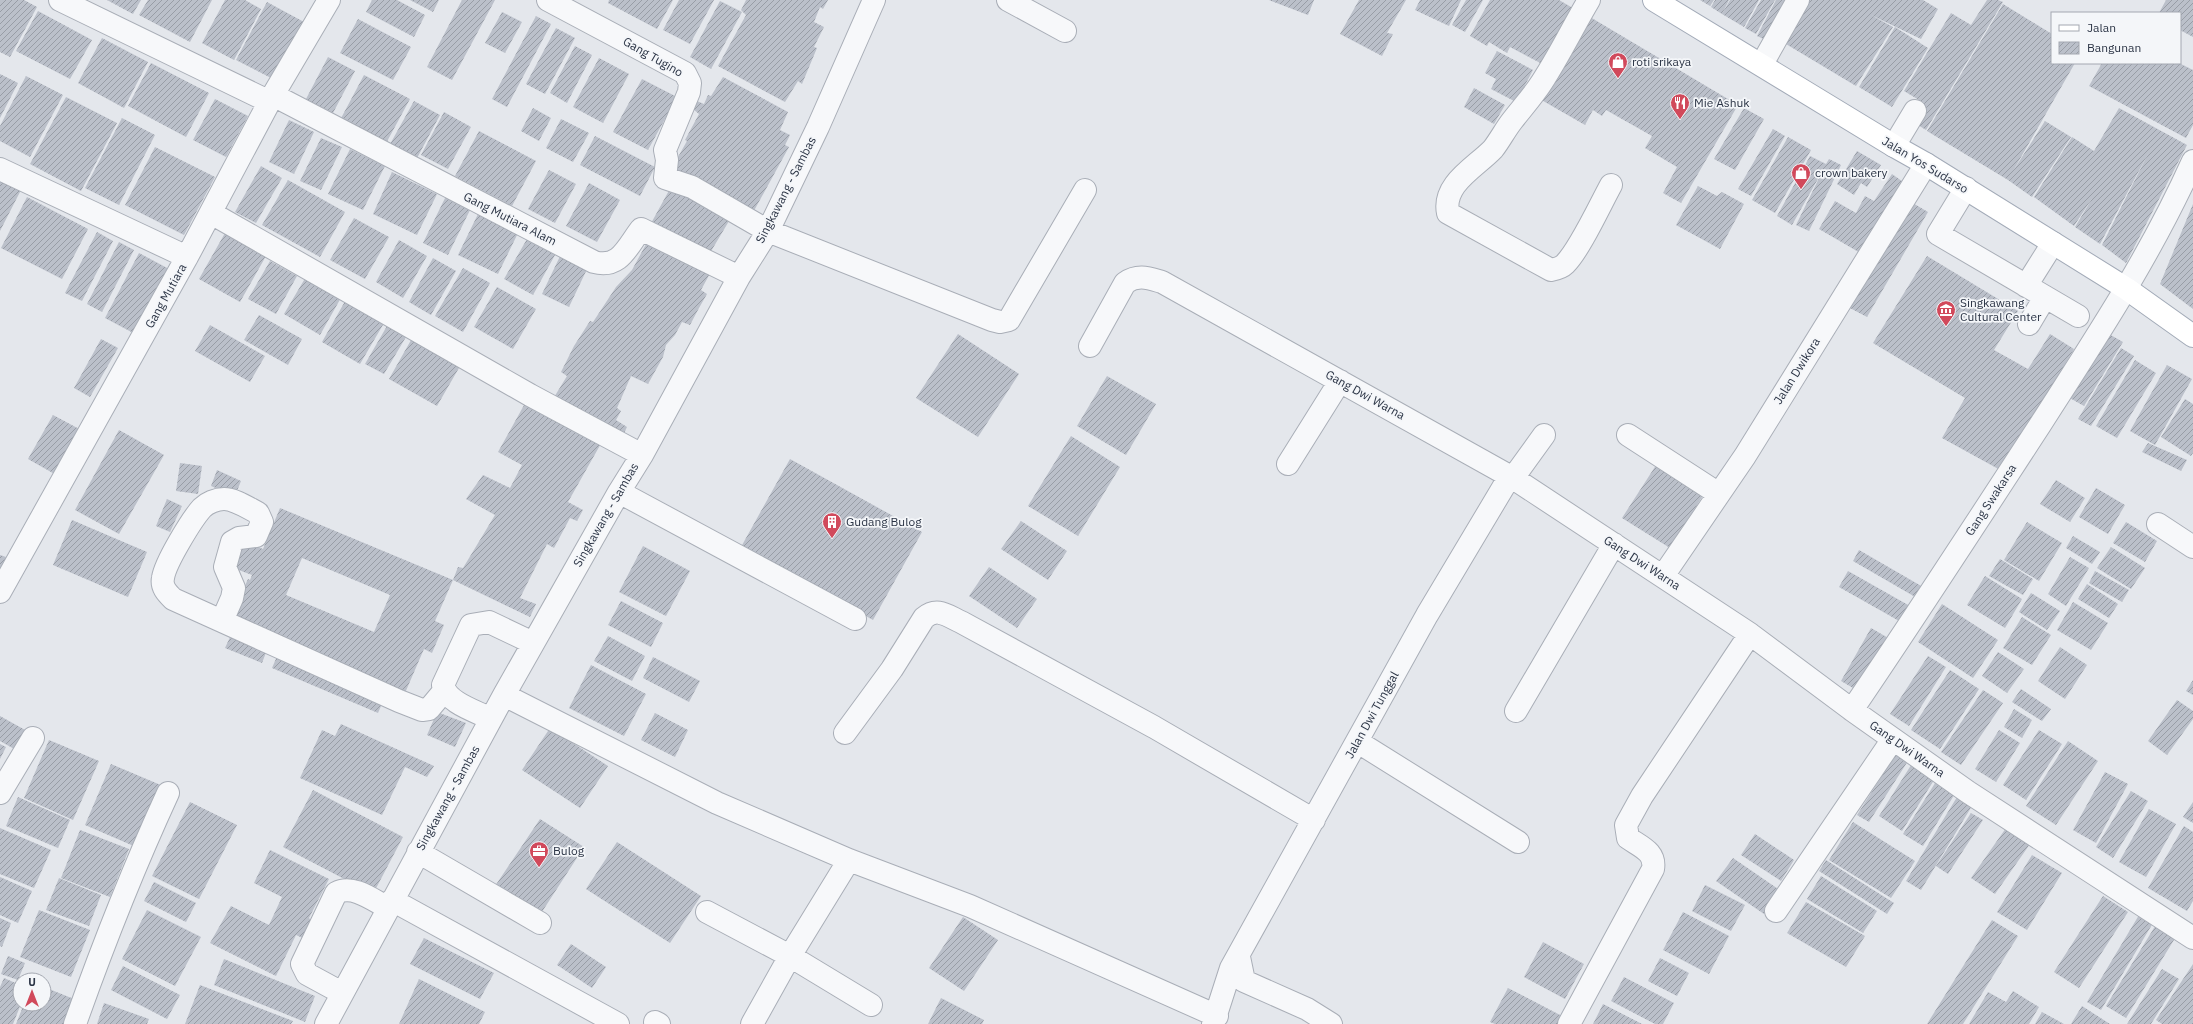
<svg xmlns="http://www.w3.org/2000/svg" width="2193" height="1024" viewBox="0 0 2193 1024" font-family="'IBM Plex Sans',sans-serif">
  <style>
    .building { fill: url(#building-hatch); fill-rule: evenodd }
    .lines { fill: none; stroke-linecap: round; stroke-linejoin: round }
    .minor-casing { stroke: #a9aeb7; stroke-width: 24 }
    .major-casing { stroke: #a3abb8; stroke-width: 24 }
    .minor { stroke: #f7f8fa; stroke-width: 22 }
    .major { stroke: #fff; stroke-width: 22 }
    .labels { text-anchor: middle; stroke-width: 3.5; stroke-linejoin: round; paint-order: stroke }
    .street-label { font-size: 12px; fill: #2b3445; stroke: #f4f6f9 }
    .poi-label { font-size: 12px; fill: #2b3445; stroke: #f4f6f9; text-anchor: start }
  </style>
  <defs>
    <pattern id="building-hatch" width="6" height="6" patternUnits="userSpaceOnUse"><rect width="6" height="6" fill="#bbc0ca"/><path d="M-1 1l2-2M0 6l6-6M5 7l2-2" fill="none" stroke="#989da6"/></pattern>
  </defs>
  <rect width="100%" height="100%" fill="#e4e7ec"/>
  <path class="building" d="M0,0H24L37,7L10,57L0,52Z
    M107,0H141L133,14Z
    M148,0H212L190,42L139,15Z
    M225,0H245L261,9L234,60L202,43Z
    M372,0H397L425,15L414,37L366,12Z
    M410,0H439L433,12Z
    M462,0H495L452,80L427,67Z
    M609,0H673L657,29L608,3Z
    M679,0H714L690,44L663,30Z
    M746,0H828L823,9L820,7L814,22L824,27L814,47L817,48L802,84L798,81L785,102L718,66L746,15L741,10Z
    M1269,0H1314L1308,15Z
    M1359,0H1406L1387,33L1393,34L1382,56L1340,34Z
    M1420,0H1461L1449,26L1415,10Z
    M1466,0H1483L1465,32L1452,25Z
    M1490,0H1559L1578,11L1546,66L1510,47L1507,53L1489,42L1487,46L1470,36Z
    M1700,0H1714L1710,6Z
    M1715,0H1729L1722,14L1711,7Z
    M1730,0H1759L1744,27L1722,14Z
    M1761,0H1775L1756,34L1745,28Z
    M1776,0H1791L1768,41L1757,36Z
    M1805,0H1923L1938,9L1921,39L1871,15L1893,27L1856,86L1781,41Z
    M1987,0H1998L2003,2L1926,130L1913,122L1924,103L1904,91L1951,13L1971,25Z
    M2166,0H2193V37L2180,30V13H2159Z
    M720,1L742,12L711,69L690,57Z
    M267,2L304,22L273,79L236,60Z
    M2003,4L2052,34V63H2075L2013,171L2045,121L2071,137L2032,197L2008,180L1927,131Z
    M38,11L92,40L70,79L16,51Z
    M502,12L522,22L505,53L485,43Z
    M1585,14L1738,105L1681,203L1663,193L1677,167L1645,148L1652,136L1606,110L1602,116L1593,110L1585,125L1538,98Z
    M536,16L551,24L507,107L492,99Z
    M358,19L411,47L393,80L340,53Z
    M1895,27L1928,48L1892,107L1859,87Z
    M556,28L575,38L545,94L526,84Z
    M102,38L148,62L124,108L78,83Z
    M575,46L592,55L567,103L550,93Z
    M1497,51L1533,70L1516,102L1491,89L1496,79L1485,73Z
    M328,57L355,71L333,113L306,99Z
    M599,58L629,74L603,123L573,107Z
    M151,63L209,93L186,137L128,106Z
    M2102,63H2179L2193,70V125L2186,138L2089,86Z
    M0,74L18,83L0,118Z
    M364,75L410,99L384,147L339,122Z
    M26,76L63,95L30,157L0,141V126Z
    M723,77L788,112L780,130L790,135L785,145L789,147L750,218L669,173L687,141L685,140L699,114L693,109L697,101L704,104L708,95L711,96Z
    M642,79L677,97L648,150L613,132Z
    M1474,88L1505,105L1494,124L1464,107Z
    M66,97L117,123L81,191L30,164Z
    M215,99L248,116L226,157L193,140Z
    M414,101L440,115L416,160L389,146Z
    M533,108L551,118L539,141L521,131Z
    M1744,108L1764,119L1735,170L1714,159Z
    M2119,108L2187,145L2126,263L2102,245L2149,152L2100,244L2075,227L2093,197L2074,226L2034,197L2072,137L2094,151Z
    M444,112L471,127L448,169L421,155Z
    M122,118L155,135L119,205L85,188Z
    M561,119L589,133L573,162L546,148Z
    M289,120L314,132L294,174L269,162Z
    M1773,129L1785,136L1751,196L1738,189Z
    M479,131L536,161L512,206L455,176Z
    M595,136L655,167L640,196L580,165Z
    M1788,137L1811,150L1775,213L1752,200Z
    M321,138L342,147L321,190L300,181Z
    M155,147L215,177L184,235L125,205Z
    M350,149L385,166L363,210L328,194Z
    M1857,151L1881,165L1867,187L1861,183L1854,195L1837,184Z
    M1810,156L1826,164L1829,159L1841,165L1809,231L1796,225L1823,170L1792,225L1777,216Z
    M261,166L282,178L256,223L235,212Z
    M549,170L576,184L555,223L528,209Z
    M392,172L437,194L417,235L373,214Z
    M1892,174L1906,184L1862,254L1819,229L1835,201L1856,213L1865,196L1874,201Z
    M0,179L21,190L0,231Z
    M288,180L345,212L320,257L262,225Z
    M589,183L620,200L597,242L566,226Z
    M672,185L732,216L707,258L649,227Z
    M1698,186L1717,196L1722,192L1744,204L1720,249L1676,225Z
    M447,194L472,206L448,255L423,243Z
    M27,197L88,229L62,279L1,248Z
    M1911,202L1928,212L1867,317L1850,308Z
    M2193,204V309L2160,284Z
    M478,214L518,233L498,274L458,255Z
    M354,218L389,237L365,279L330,260Z
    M97,232L113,241L82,301L65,293Z
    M225,233L266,256L240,302L199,279Z
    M651,235L713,268L701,290L707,294L699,308L690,325L682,322L675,335L666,345L663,357L648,384L631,376L617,408L621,411L616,420L627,427L622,437L553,399L567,376L561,372L574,346L590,321L593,322L599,313L616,287L632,270Z
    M527,239L555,255L533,295L504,279Z
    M399,240L427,256L403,298L376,282Z
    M119,242L134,250L102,312L87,304Z
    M562,252L589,265L569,307L542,294Z
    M139,253L171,270L137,335L105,318Z
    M1927,256L2018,311L1994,350L2028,369L2050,334L2074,349L2002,471L1942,438L1965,398L1873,343Z
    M433,258L456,271L431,315L409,302Z
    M270,261L297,276L276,314L248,299Z
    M463,268L490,283L463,332L435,316Z
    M307,275L342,296L320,335L284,314Z
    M497,287L536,309L513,349L474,327Z
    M348,296L387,318L360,364L322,342Z
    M259,315L302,339L288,365L244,340Z
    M210,325L265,356L250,382L195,351Z
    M387,326L406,337L384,374L365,364Z
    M415,333L463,361L437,406L389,379Z
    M2107,333L2123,342L2084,406L2068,397Z
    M958,334L1019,374L978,437L916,398Z
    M101,339L118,348L90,397L74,388Z
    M2121,348L2134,356L2091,426L2078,419Z
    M2135,360L2156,373L2117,438L2096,426Z
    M2167,365L2192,379L2155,445L2130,431Z
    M1107,376L1156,404L1126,455L1077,426Z
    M528,398L603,440L568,502L583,510L577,521L570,518L554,548L547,544L520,598L536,604L530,617L453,580L458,567L463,568L495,515L466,499L483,475L510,488L522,465L498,452Z
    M2185,399L2193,404V453L2191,456L2161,437Z
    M53,415L83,431L58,476L28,459Z
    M119,430L164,455L119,534L75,510Z
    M1071,436L1120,467L1078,536L1028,506Z
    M2148,443L2187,460L2181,471L2142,452Z
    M790,459L922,532L873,620L741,547Z
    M1660,459L1707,489L1670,548L1622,518Z
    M180,463L202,466L198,494L176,491Z
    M217,470L241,481L235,496L211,486Z
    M2056,480L2085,498L2070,522L2040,504Z
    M2096,488L2125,505L2108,534L2079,517Z
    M167,499L182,506L170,532L156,526Z
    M280,508L453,580L435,621L444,625L432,653L424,649L405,693L230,619L248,579L250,580L252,575L228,566L239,539L263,549ZM302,558L390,595L374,632L286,595Z
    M72,520L147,552L128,597L53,565Z
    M1021,521L1067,551L1048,580L1001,549Z
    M2027,522L2062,543L2039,581L2004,560Z
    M2126,522L2157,541L2145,562L2113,543Z
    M2073,536L2100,552L2092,564L2066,548Z
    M643,546L690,571L666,616L619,592Z
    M2111,547L2145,568L2131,589L2097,568Z
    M1859,550L1923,587L1917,598L1853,561Z
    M0,555L6,557L0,569Z
    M2070,557L2089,568L2066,606L2048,594Z
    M2000,559L2033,579L2023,595L1989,576Z
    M989,567L1037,599L1017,628L969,596Z
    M1848,571L1917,610L1908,626L1839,587Z
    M2095,571L2129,590L2122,602L2089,583Z
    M1985,576L2022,599L2005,628L1967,605Z
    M2087,584L2118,604L2109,618L2078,599Z
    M2031,593L2060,611L2047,630L2019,612Z
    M621,601L663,623L651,647L608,625Z
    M2073,602L2108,623L2091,650L2057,630Z
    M1942,604L1998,640L1973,678L1918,642Z
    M2022,617L2051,635L2032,665L2003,648Z
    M1871,628L1890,639L1860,692L1841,681Z
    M231,635L267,650L262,663L225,648Z
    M608,636L645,656L632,681L594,661Z
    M2060,647L2087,665L2065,699L2038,681Z
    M1998,652L2024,669L2007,693L1982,676Z
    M278,654L384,699L378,713L272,668Z
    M1928,656L1946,667L1909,726L1890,714Z
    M653,657L700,681L689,702L643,678Z
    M591,665L646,694L624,736L569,708Z
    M1950,670L1979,689L1940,749L1911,730Z
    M2193,680V695L2186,691Z
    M2021,689L2051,709L2042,721L2012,702Z
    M1983,690L2003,703L1961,765L1941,752Z
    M2177,700L2193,711V719L2167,755L2148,741Z
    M2014,709L2032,720L2022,738L2004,727Z
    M437,712L466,723L455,747L427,735Z
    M655,713L688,730L675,757L641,740Z
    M0,716L27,731L16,750L0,741Z
    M341,724L434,766L427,777L405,767L382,815L300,778L322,730L335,736Z
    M550,728L608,766L580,808L522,770Z
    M1999,730L2020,743L1996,782L1975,769Z
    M2039,730L2062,744L2026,800L2003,785Z
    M49,740L99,761L73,820L24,798Z
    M2068,741L2098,761L2056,825L2026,806Z
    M0,744L6,747L0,759Z
    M1896,754L1908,761L1869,822L1857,815Z
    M1913,762L1936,777L1902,831L1879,816Z
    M111,764L163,786L136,847L85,825Z
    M2105,772L2128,784L2096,843L2073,830Z
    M1937,780L1956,792L1923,846L1903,834Z
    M313,790L403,837L373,894L283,847Z
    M2131,791L2148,801L2113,858L2096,847Z
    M18,797L70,820L58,848L6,826Z
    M1957,797L1972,806L1921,890L1906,881Z
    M190,802L237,825L199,899L152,876Z
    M2193,802V823L2183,817Z
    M2149,809L2176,824L2146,877L2119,862Z
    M1971,813L1983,820L1948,874L1936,866Z
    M540,819L584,847L538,918L493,889Z
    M1853,822L1915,861L1891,898L1829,860Z
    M2184,826L2193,832V901L2187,911L2148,888Z
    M0,828L51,850L34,888L0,874Z
    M2006,828L2030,844L1995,894L1971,878Z
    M80,830L129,849L110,897L61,878Z
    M1755,834L1794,860L1781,881L1741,855Z
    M617,842L701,896L670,943L586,889Z
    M270,850L329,879L309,918L315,925L307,940L296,935L276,976L210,943L231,906L269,925L282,897L254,883Z
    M2032,855L2062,873L2027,930L1997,912Z
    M1733,858L1781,891L1764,914L1716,881Z
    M1826,860L1894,903L1887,914L1819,871Z
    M1821,876L1877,911L1863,933L1807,899Z
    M0,877L32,891L18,923L0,915Z
    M59,878L101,895L89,926L46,910Z
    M154,882L196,903L186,922L144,901Z
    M1705,885L1745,905L1731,931L1692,911Z
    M2103,896L2128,912L2079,988L2054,972Z
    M1806,902L1865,936L1846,967L1787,933Z
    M39,910L90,930L71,977L20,957Z
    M147,910L201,937L175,986L122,959Z
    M1683,912L1729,936L1709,974L1663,950Z
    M2139,915L2153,923L2101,1010L2087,1002Z
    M963,917L998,940L964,991L929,968Z
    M0,918L11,923L2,947L0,946Z
    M1992,920L2018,936L1963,1024H1927Z
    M2157,923L2177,935L2126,1018L2106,1006Z
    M424,938L494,973L480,999L410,964Z
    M1543,942L1584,964L1565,999L1524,977Z
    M571,944L606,967L592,988L557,965Z
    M8,956L25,963L18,980L1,974Z
    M1660,958L1689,973L1677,996L1648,981Z
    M224,959L315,996L305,1022L214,985Z
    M2193,964V1024H2162L2156,1020Z
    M123,966L180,995L167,1019L111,990Z
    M2162,969L2179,979L2151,1024H2127Z
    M1624,977L1674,1003L1663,1024H1655L1611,1001Z
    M4,978L20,985L21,1004L13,1024H0V987Z
    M419,979L485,1012L479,1024H399Z
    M200,985L293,1021L291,1024H185Z
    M44,987L74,999L63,1024H16L24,1004H44Z
    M1508,988L1562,1016L1558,1024H1495L1490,1022Z
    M2013,991L2039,1007L2029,1024H1969L1988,992L2006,1002Z
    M941,998L984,1020L982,1024H928Z
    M104,1003L149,1019L147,1024H97Z
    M1603,1004L1642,1024H1593Z
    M2082,1006L2110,1024H2071Z
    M2042,1012L2064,1024H2035Z"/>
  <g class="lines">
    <defs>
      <path id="minor" d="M60,0L270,102
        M548,0L685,73L690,83L689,92L665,150L667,160L665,178L692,187L768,231L992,320L1000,322L1009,320L1085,190
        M1008,0L1065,31
        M1589,0C1573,27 1559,56 1542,82C1533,96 1522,108 1512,121C1505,130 1500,140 1493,149C1476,167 1442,184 1448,213L1551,270C1556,269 1561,268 1565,264C1580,249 1600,205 1611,185
        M1762,64L1798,0
        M273,95L594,262C620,269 627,247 641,229L739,277
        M1894,146L1915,111
        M0,169L187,257
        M1966,188L1938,234L2078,316
        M211,213L530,395L642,455
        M2026,286L2053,243
        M2029,324L2045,297
        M1090,346L1125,283C1138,274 1148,278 1162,282L1513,478L1750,634L1852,710L1968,792L2193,938
        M1628,435L1719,494
        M1288,464L1340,381
        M1513,478L1544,435
        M619,492L855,619
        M2158,524L2193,547
        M1663,576L1745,456L1926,164
        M0,592L187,257L273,95L329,0
        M222,621L232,598L234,588L225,567L232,542L239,538L256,536L262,522L258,513C248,508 235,499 224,499C216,499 207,503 202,508C192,519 165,563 163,578C161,587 167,593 173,599L399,701L422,710L429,709L444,691
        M504,695L717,803L849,860L970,906L1217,1016
        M1852,710C1916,616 1978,520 2040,425C2095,339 2151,255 2193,161
        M1516,711L1614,544
        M491,719C476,711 447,703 443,685L471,625L489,622L533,643
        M845,733L892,669L924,618C937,607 946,615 961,622L1154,727L1314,820
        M1358,742L1518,842
        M0,793L33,738
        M418,852L540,923
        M392,900L618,1024
        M1776,911L1893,739
        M707,912L790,956L871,1005
        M1239,957L1244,981L1307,1009L1331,1024
        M342,993L307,974L302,964L336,893C353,884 373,900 388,908
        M655,1022L659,1024
        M75,1024C103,945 133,869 168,793
        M326,1024L504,695L619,492L642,455L739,277L768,231L818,127L874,0
        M752,1024L790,956L849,860
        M1213,1024L1231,968L1427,615L1510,476
        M1569,1024L1653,869C1656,852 1641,847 1628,838L1626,825L1642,796L1750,634"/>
      <path id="major" d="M1654,0L1894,146L1926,164L2127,289L2193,336"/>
    </defs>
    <use href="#minor" class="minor-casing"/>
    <use href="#major" class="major-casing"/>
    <use href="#minor" class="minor"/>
    <use href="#major" class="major"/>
  </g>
  <defs>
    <symbol id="shop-pin" viewBox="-11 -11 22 30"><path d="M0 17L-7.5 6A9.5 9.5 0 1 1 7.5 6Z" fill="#d1495b" stroke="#f4f6f9"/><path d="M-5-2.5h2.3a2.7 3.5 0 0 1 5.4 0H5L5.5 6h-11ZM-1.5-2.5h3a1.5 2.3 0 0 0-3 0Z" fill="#fff"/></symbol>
    <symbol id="restaurant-pin" viewBox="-11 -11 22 30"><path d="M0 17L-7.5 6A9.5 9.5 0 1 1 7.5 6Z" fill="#d1495b" stroke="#f4f6f9"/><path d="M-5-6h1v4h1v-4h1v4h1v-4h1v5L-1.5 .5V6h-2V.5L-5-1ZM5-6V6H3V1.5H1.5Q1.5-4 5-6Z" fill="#fff"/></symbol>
    <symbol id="museum-pin" viewBox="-11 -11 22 30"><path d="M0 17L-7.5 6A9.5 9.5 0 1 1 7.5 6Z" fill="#d1495b" stroke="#f4f6f9"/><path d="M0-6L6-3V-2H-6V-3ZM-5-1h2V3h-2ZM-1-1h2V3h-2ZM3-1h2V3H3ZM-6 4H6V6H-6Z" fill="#fff"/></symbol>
    <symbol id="building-pin" viewBox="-11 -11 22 30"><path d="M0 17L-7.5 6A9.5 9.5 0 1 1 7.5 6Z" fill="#d1495b" stroke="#f4f6f9"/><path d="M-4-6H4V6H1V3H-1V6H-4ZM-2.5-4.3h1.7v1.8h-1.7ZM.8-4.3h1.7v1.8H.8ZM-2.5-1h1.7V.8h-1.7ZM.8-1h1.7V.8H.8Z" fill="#fff"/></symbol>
    <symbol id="office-pin" viewBox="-11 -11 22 30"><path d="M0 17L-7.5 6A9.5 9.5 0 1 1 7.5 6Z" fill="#d1495b" stroke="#f4f6f9"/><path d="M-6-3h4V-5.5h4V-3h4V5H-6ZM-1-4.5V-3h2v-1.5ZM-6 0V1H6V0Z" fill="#fff"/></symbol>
  </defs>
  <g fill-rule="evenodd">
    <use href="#shop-pin" x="1607" y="51" width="22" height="30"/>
    <use href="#restaurant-pin" x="1669" y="92" width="22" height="30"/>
    <use href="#shop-pin" x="1790" y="162" width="22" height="30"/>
    <use href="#museum-pin" x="1935" y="299" width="22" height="30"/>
    <use href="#building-pin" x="821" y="511" width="22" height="30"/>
    <use href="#office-pin" x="528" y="840" width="22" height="30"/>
  </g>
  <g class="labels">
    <g class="street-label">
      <text transform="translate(653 57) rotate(30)" y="4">Gang Tugino</text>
      <text transform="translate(1925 165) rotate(31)" y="4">Jalan Yos Sudarso</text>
      <text transform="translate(786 190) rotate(-63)" y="4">Singkawang - Sambas</text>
      <text transform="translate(510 219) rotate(27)" y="4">Gang Mutiara Alam</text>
      <text transform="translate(166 296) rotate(-61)" y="4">Gang Mutiara</text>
      <text transform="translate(1797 371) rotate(-58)" y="4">Jalan Dwikora</text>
      <text transform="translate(1365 395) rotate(29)" y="4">Gang Dwi Warna</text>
      <text transform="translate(1991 500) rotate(-57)" y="4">Gang Swakarsa</text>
      <text transform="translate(606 515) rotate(-60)" y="4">Singkawang - Sambas</text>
      <text transform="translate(1642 563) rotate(33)" y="4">Gang Dwi Warna</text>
      <text transform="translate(1372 715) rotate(-61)" y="4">Jalan Dwi Tunggal</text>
      <text transform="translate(1907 749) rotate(35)" y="4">Gang Dwi Warna</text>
      <text transform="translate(448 798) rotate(-61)" y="4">Singkawang - Sambas</text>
    </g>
    <g class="poi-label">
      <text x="1632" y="66">roti srikaya</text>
      <text x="1694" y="107">Mie Ashuk</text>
      <text x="1815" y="177">crown bakery</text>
      <text x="1960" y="307">Singkawang<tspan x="1960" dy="14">Cultural Center</tspan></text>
      <text x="846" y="526">Gudang Bulog</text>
      <text x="553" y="855">Bulog</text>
    </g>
  </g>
  <rect x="2051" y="12" width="130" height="52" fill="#f4f6f9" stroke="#a4a8b1"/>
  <rect x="2059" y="25" width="20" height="6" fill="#ffffff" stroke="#a4a8b1"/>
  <text x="2087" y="32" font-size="12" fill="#2b3445">Jalan</text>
  <rect x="2059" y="42" width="20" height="12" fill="url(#building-hatch)" stroke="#a4a8b1"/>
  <text x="2087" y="52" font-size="12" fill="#2b3445">Bangunan</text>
  <g transform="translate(32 992)"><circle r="19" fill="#f4f6f9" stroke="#a4a8b1"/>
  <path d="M0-3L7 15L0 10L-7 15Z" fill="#d1495b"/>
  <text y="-6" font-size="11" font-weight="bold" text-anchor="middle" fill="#2b3445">U</text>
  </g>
</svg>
